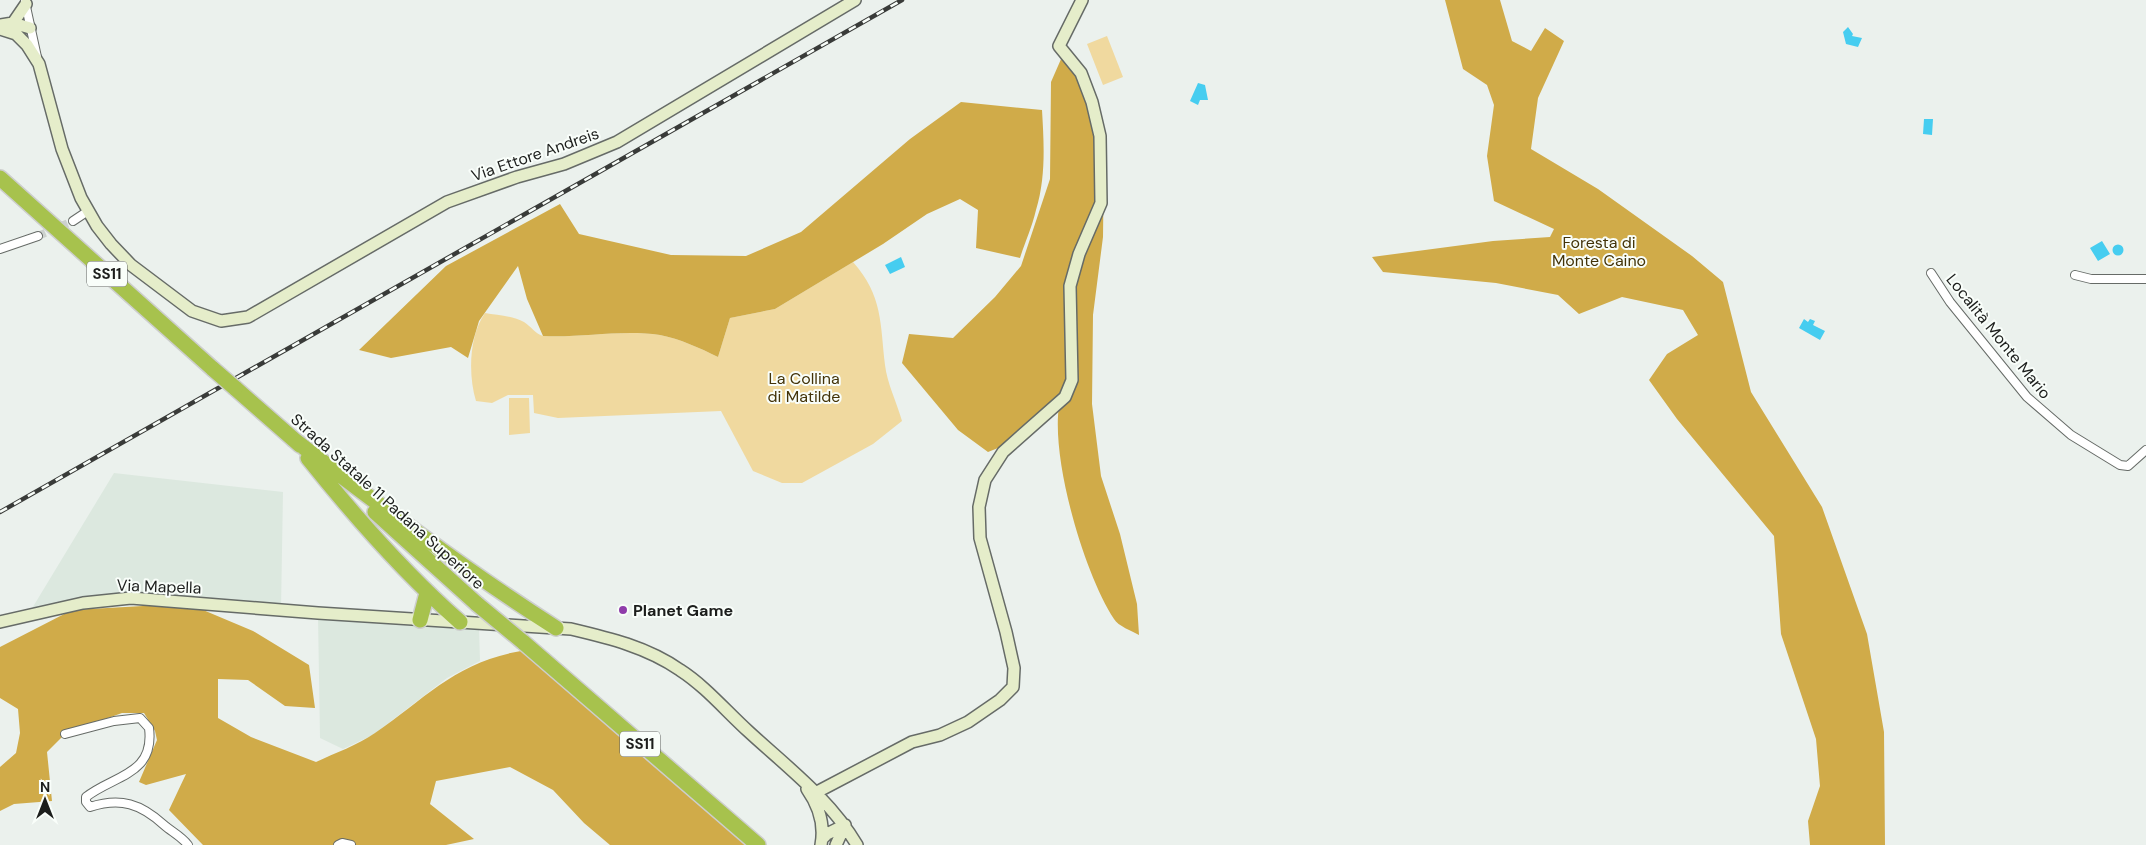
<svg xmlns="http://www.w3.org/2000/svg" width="2146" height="845" viewBox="0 0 2146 845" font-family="'DM Sans',sans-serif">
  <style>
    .built { fill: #dce8df }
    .green { fill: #f0d99f }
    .forest { fill: #d0ab49 }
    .water { fill: #46cdf0 }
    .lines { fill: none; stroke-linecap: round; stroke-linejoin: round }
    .street-tunnel { stroke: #ccd1ce; stroke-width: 8; stroke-dasharray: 8 4; stroke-linecap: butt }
    .street-casing { stroke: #666b67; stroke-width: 10 }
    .secondary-casing { stroke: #666b67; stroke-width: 14 }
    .highway-casing { stroke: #cdcecd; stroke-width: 18 }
    .street { stroke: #fff; stroke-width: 8 }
    .secondary { stroke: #e5edca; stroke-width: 11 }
    .highway { stroke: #a7c24d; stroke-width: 15 }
    .rail-casing { stroke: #393b39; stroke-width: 4.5 }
    .rail { stroke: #f9fefa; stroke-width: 2.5; stroke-dasharray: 8; stroke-linecap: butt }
    .highway-bridge-casing { stroke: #cdcecd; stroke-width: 18; stroke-linecap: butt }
    .highway-bridge { stroke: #a7c24d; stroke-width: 15 }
    .poi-dot { fill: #8f3caa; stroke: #f9fefa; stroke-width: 2 }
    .labels { text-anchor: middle; stroke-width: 4; stroke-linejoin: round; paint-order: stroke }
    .shield { fill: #f9fefa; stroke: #5e615f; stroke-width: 1 }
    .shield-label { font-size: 15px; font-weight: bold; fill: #1c1e1c }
    .street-label { font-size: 16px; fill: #1c1e1c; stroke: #f9fefa }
    .park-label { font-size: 16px; fill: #433308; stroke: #f9fefa }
    .poi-label { font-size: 16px; font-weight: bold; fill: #1c1e1c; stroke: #f9fefa; text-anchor: start }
  </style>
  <rect width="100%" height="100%" fill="#ebf1ed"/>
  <path class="built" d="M114,473L283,492L281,610L131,598L28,615Z
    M318,616L479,628L480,661L447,678L373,735L343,749L320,738Z"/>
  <path class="green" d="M1107,36L1123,77L1103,85L1087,44Z
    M853,262C883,296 880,323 885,365C887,383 897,403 902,421L873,444L802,483H782L753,471L721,411L558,418L534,413L533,395H508L492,403L476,401C468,375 469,336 485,313C497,315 513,316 524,322C532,327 534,333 543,336C582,338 622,329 660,335C680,339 700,348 718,357L730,318L775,309Z
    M509,398H529L530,433L509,435Z"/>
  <path class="forest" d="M1445,0H1500L1512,41L1531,51L1545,28L1564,41L1538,98L1531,149L1598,189L1692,256L1723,282L1751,392L1822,507L1867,634L1884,732L1885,845H1810L1808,821L1820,786L1816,739L1781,634L1774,536L1677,419L1649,380L1667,354L1698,335L1683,310L1622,297L1579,314L1558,295L1496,283L1383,272L1372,257L1493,241L1550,237L1554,229L1494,201L1487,156L1494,105L1487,85L1463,69Z
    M1065,50L1071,54L1104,150L1103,237L1093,315L1092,404L1101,476L1120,534L1137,604L1139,635C1132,631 1118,626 1114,619C1084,573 1051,460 1059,406L1028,436L988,452L958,430L902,363L909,334L953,338L995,297L1021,266L1050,179L1051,82Z
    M961,102L1042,110C1044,144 1046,177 1036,210C1032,227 1025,242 1020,258L976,248L978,210L960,199L927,214L883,244L775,309L730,318L718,357C700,348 680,339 660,335C622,329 582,338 543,336L527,299L518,266L479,321L468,358L451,347L391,358L359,350L446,266L560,204L579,234L671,255L746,256L801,232L910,139Z
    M196,603V607L253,631L309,665L315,708L285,706L248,680L218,679V718L251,737L316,762C335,753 358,745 375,733C427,697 456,662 521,651L647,753L749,845H610L584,823L553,790L510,767L436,781L430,804L474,839L446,845H203L169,810L186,774L146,785L139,782L157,740L155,731L144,713H122L66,733L47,752L52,801L14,804L0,811V767L16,753L20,733L18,709L0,698V647L72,610Z"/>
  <path class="water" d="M1848,27L1853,34L1852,36L1862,38L1858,47L1846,44L1843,32Z
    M1198,83L1205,85L1208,100H1200L1198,105L1190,101Z
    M1924,119H1933L1932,135L1923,134Z
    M2102,241L2110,254L2098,261L2090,248Z
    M2112.5 250a5.5 5.5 0 1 1 11 0a5.5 5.5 0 1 1-11 0Z
    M901,257L905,267L890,274L885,265Z
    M1804,319L1808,322L1810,319L1815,321L1813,325L1825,331L1820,340L1799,328Z"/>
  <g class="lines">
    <path class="street-tunnel" d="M38,236L73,221"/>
    <defs>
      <path id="street" d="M25,2L37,57
        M73,221L88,211
        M0,249L38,236
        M1931,273L1950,302L2027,397L2071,435L2120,465L2128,466L2146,450
        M2075,275L2091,279H2146
        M65,734L114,721L140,718L149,728C155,775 114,775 86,797V802L90,807C121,797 141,804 164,825C172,832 181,836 188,845
        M338,845L342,843L351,845"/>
      <path id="secondary" d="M13,23L26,4
        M0,25L13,23L30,28
        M0,29L16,34L27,45L39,64L62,149L81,198L97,226L111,244L131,265L192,311L221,321L248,317L447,202L517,177L564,164L617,142L855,0
        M0,622L83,603L131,598L318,613L571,629C609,638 647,647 680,670C705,686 726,711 748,731C787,767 830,799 857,845
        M807,789C819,806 825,824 821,845
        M817,792L912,742L940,735L968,722L1000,700L1013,687L1014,668L1006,632L980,538L979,507L985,480L1003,452L1065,397L1072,380L1070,286L1079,254L1101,203L1100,136L1092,102L1081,73L1059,46L1082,0
        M822,839L827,834L845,825
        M836,845L845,825"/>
      <path id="highway" d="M0,178L213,369
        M235,388L300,445
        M293,439C379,505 465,570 556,628
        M308,458C355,517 403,572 460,622
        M375,512L477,604
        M420,620L427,593
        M523,642L758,845"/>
    </defs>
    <use href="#street" class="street-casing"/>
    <use href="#secondary" class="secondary-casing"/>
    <use href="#highway" class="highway-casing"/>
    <use href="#street" class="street"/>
    <use href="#secondary" class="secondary"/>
    <use href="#highway" class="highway"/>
    <defs>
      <path id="rail" d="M0,512L902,0"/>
    </defs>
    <use href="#rail" class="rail-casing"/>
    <use href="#rail" class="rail"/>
    <defs>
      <path id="highway-bridge" d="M213,369L235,388
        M477,604L523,642"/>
    </defs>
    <use href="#highway-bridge" class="highway-bridge-casing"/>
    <use href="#highway-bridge" class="highway-bridge"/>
  </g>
  <circle class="poi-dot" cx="623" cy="610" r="5"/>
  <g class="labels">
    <g class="shield">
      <rect x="87" y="261.5" width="40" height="25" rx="4"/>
      <rect x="620" y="731.5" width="40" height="25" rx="4"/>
    </g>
    <g class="shield-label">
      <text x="107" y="279">SS11</text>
      <text x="640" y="749">SS11</text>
    </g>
    <g class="street-label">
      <text transform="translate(535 154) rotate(-19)" y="6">Via Ettore Andreis</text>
      <text transform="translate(1999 336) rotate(51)" y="6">Località Monte Mario</text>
      <text transform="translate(388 501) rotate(42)" y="6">Strada Statale 11 Padana Superiore</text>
      <text transform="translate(159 586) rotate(2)" y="6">Via Mapella</text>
    </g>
    <g class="park-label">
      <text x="1599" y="248">Foresta di<tspan x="1599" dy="18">Monte Caino</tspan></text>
      <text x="804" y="384">La Collina<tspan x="804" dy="18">di Matilde</tspan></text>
    </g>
    <g class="poi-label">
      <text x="633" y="616">Planet Game</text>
    </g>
  </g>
  <g transform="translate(45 800)" stroke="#f9fefa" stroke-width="4" paint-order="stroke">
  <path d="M0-4L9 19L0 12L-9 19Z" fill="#1c1e1c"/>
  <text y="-8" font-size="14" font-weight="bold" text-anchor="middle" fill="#1c1e1c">N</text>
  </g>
</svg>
